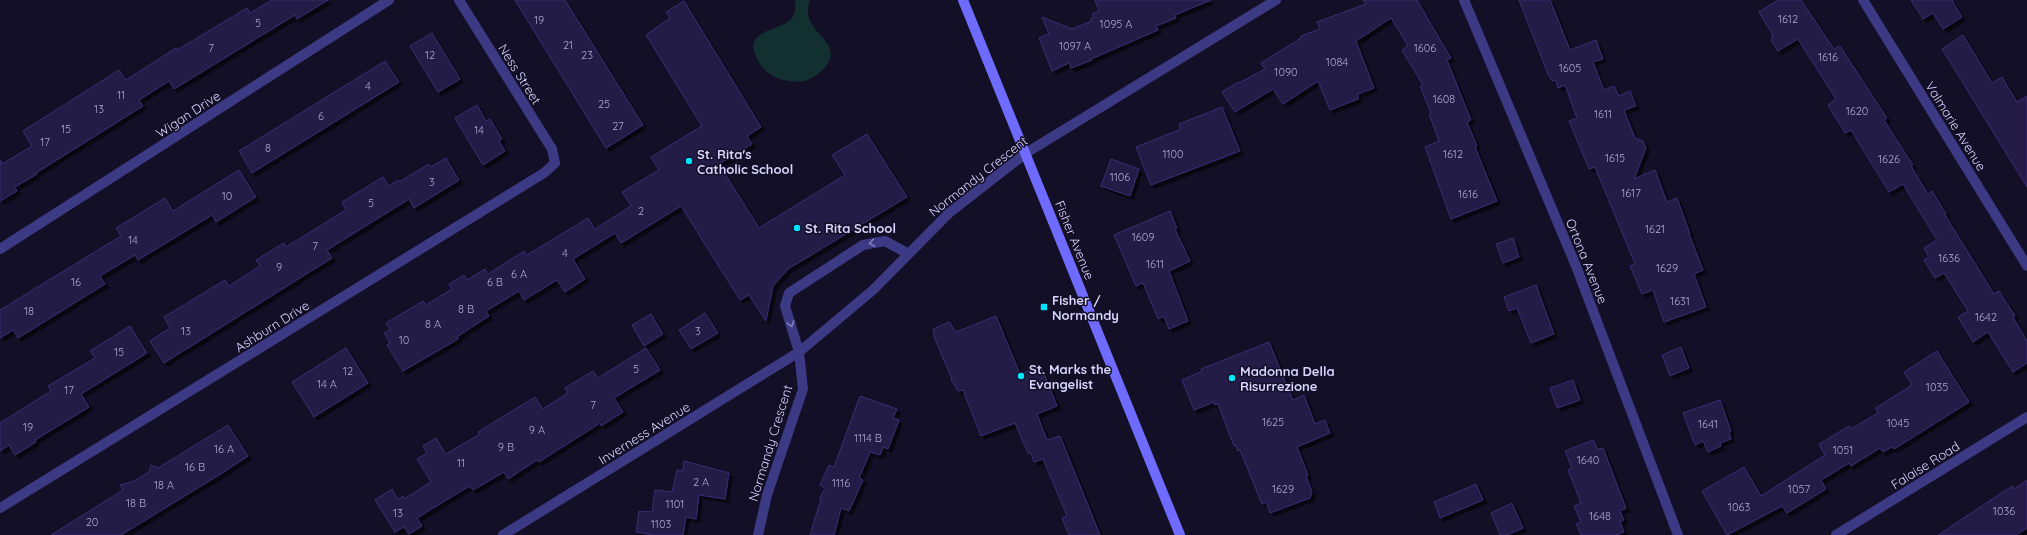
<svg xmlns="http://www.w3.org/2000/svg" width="2027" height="535" viewBox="0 0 2027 535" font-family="Quicksand,sans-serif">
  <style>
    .green { fill: #12302f }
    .building { fill: #241b47; stroke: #3b2d73; filter: url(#shadow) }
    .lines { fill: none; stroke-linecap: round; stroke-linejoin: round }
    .lane { stroke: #3d3a85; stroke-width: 10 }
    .street { stroke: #3d3a85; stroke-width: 10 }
    .secondary { stroke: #6f6bff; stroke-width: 10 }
    .oneway { stroke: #837fbc }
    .poi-dot { fill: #00e5ff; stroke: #130f26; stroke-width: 1.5 }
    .labels { text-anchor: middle; stroke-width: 3; stroke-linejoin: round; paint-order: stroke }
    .number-label { font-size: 11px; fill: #aca6d1 }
    .street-label { font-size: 13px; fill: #d9d4ff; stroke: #130f26 }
    .poi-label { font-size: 13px; font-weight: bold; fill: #d9d4ff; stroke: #130f26; text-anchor: start }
  </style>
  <defs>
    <filter id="shadow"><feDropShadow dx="3.5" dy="3.5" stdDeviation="0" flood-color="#0009"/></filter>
  </defs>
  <rect width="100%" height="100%" fill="#130f26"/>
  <path class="green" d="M795,0H810C799,30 837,38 830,59C828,68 812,80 803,81C794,83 780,80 773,76C764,70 760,66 756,56C744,30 778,31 790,20C796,14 796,7 795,0Z"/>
  <path class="building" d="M272,0H328L297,19L295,15L174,89L169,81L139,100L143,106L36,173L37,174L15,187L17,191L0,201V160L2,164L32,146L23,131L119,70L126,80L176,48L177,50L247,8L250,13Z
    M515,0H565L643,125L606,148Z
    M1095,0H1211L1175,15L1176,18L1156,26L1158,30L1091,59L1092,60L1071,68L1069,63L1052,71L1039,38L1049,34L1042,17L1072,29L1092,21L1090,19L1094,17L1092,14L1099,11Z
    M1363,0H1417L1451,58L1447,60L1471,120L1467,122L1477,146L1475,147L1497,201L1451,219L1425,147L1439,141L1429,114L1431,113L1420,86L1423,85L1402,50L1408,46L1391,18L1356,41L1374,88L1358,94V99L1330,110L1318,81L1283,104L1273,89L1235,112L1222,92L1238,82L1239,83L1265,69L1261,63L1301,38V36L1320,29L1317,22L1366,4Z
    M1519,0H1550L1570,50L1596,40L1603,59L1593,62L1604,90L1614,86L1619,96L1630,91L1636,106L1624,110L1635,138L1643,141L1646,148L1634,179L1655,170L1667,202L1677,198L1690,234H1689L1703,270L1694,274L1706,307L1664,322L1653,290L1642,294L1630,266L1635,264L1595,167L1589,169L1569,121L1577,118L1565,85L1558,88L1555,80L1552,81L1548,74Z
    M1778,0H1801L1834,49L1840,46L1887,118L1884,120L1913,165L1911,166L1928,194L1932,191L1946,214L1945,215L1994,294L1999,291L2015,316L2013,317L2027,341V363L2013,372L1988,332L1973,342L1958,317L1968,311L1944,273L1935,278L1924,260L1929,257L1924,248L1937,240L1903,184L1889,192L1851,130L1845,133L1828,105L1836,99L1798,39L1778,51L1771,40L1773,35L1759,12Z
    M1911,0H1953L1952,1L1962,17L1943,29L1933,13L1923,19Z
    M684,1L761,127L747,136L752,144L719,164L759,228L845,175L832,155L867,134L907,197L788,269L773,286L766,321L749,295L740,300L681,206L621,243L615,233L573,259L585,279L565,292L557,280L524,300L519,291L486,311L489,316L458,336V339L403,371L387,345L390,343L384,333L390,330L386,323L423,301L426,305L452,289L449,284L464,275L467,280L485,269L488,274L524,251L527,255L588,218L595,229L631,206L622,192L659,170L651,157L702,126L646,35L670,18L666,12Z
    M432,33L460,79L438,92L410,46Z
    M1963,35L1992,83L2002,77L2017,102L2027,96V187L1942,49Z
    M385,61L399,82L252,173L239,151Z
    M477,105L486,121L490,119L502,139L499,141L505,151L483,165L455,118Z
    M1222,107L1240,151L1151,185L1136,147L1181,129L1179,124Z
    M446,158L459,180L414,208L409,199L327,250L332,258L164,363L150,341L170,328L164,317L225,280L229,286L260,266L256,260L284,243L286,247L346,210L342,202L383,177L389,186L398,180L399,182L429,164L431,167Z
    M1111,159L1139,169L1130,196L1101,186Z
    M239,170L256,197L216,222L212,215L138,260L135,255L100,276L105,284L60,312L18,338L13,330L0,338V310L121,236L116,228L165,198L173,211Z
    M1170,211L1177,228L1175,229L1190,261L1169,271L1188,321L1169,329L1164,316L1158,319L1143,283L1136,286L1114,235Z
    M1513,238L1519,257L1503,263L1496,244Z
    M1536,285L1554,334L1531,343L1517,308L1509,311L1504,297Z
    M705,313L718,333L691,349L679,330Z
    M651,314L663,334L644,346L632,325Z
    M996,316L1020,374L1041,366L1057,406L1037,414L1047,440L1060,436L1100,535H1069L1062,518L1067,516L1043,459L1034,462L1031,453H1028L1015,423L981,436L963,390L958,391L951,380L952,379L935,339L933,329L949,322L956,332Z
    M130,326L147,353L81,394L89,407L35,440L36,442L15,455L9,445L0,451V423L51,391L48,386L95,358L90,351Z
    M1269,342L1293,400L1304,395L1315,424L1325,420L1330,433L1297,447L1308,475L1306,476L1312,492L1310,498L1270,513L1266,502L1262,504L1240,450L1238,451L1236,445L1234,446L1218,404L1215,405L1214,402L1194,410L1182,380L1202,371L1201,369Z
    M1681,347L1689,368L1670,376L1662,355Z
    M346,348L368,383L314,417L292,382Z
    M646,348L660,370L614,398L623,412L601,426L600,423L539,462L537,460L508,479L504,472L473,490L470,486L461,491L417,518L422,526L409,534L404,527L395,532L375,500L392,489L398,499L403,496L404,499L431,482L417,459L427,453L423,446L436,438L446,454L480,434L478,432L535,397L543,409L568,393L565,388L593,371L598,378Z
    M1937,351L1969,402L1894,449L1892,447L1883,452L1880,448L1851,466L1849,463L1821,480L1826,489L1787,513L1782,506L1727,535L1702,491L1744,467L1761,496L1825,455L1819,444L1849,426L1851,429L1878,413L1876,408L1912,385L1904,372Z
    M1573,380L1580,400L1557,408L1550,388Z
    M860,396L897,409L893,418L899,420L888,449L883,447L880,455L870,452L859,478L863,480L849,511L841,508L834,535H810L821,499L820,498L825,488L820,485L829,465L834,467Z
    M1720,400L1731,431L1729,432L1731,439L1720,443L1721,446L1708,452L1703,441L1695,445L1683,413Z
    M228,425L248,456L219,475L121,535H51L123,490L120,485L134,481L149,472L151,465L158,468Z
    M1593,440L1598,449L1603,448L1626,508L1620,511L1624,520L1620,522L1624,532L1616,535H1581L1576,524L1581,522L1574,506L1581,503L1568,470L1572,468L1565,451Z
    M684,461L729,473L725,499L699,495L696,519L686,517L683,535H653L636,532L639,511L652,512L655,490L672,492L677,470L683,471Z
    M2027,480V528L2016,535H1938L2012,486L2014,489Z
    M1476,484L1483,500L1440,518L1434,502Z
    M1512,503L1523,528L1507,535H1500L1491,513Z"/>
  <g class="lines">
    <path class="lane" d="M799,352L785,306L789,293L863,245L885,241L907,253"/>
    <path class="street" d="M1464,0L1576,266L1678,535
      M1863,0L2027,266
      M0,249L389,0
      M0,508L544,173L555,163L552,149L459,0
      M503,535L799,352L873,290L949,213L1026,153L1276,0
      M758,535L767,495L803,389L799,352
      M1836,535L2027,417"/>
    <path class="secondary" d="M963,0L1180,535"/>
  </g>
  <defs><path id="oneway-chevron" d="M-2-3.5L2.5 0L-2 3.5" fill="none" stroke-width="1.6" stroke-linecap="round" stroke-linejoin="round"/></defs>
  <g class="oneway">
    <use href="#oneway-chevron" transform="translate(872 243) rotate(170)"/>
    <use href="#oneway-chevron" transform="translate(791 324) rotate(72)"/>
  </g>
  <g class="poi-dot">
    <circle cx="689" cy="161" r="4"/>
    <circle cx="797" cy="228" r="4"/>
    <rect x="1040" y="303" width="8" height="8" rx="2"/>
    <circle cx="1021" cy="376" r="4"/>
    <circle cx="1232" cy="378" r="4"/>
  </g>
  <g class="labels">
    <g class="number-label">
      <text x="1788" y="23">1612</text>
      <text x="539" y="24">19</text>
      <text x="258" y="27">5</text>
      <text x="1116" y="28">1095 A</text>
      <text x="568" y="49">21</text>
      <text x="1075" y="50">1097 A</text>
      <text x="211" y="52">7</text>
      <text x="1425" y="52">1606</text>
      <text x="430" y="59">12</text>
      <text x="587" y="59">23</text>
      <text x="1828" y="61">1616</text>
      <text x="1337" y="66">1084</text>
      <text x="1570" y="72">1605</text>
      <text x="1286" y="76">1090</text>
      <text x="368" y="90">4</text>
      <text x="121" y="99">11</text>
      <text x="1444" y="103">1608</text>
      <text x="604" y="108">25</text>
      <text x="99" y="113">13</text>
      <text x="1857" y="115">1620</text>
      <text x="1603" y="118">1611</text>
      <text x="321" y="120">6</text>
      <text x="618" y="130">27</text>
      <text x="66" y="133">15</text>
      <text x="479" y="134">14</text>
      <text x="45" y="146">17</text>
      <text x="268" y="152">8</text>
      <text x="1173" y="158">1100</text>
      <text x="1453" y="158">1612</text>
      <text x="1615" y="162">1615</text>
      <text x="1889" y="163">1626</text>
      <text x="1120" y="181">1106</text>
      <text x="432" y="186">3</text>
      <text x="1631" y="197">1617</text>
      <text x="1468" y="198">1616</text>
      <text x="227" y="200">10</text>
      <text x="371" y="207">5</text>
      <text x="641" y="215">2</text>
      <text x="1655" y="233">1621</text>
      <text x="1143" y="241">1609</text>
      <text x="133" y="244">14</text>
      <text x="315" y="250">7</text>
      <text x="565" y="257">4</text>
      <text x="1949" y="262">1636</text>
      <text x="1155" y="268">1611</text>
      <text x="279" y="271">9</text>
      <text x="1667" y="272">1629</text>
      <text x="519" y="278">6 A</text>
      <text x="76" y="286">16</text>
      <text x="495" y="286">6 B</text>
      <text x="1680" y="305">1631</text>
      <text x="466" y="313">8 B</text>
      <text x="29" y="315">18</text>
      <text x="1986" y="321">1642</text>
      <text x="433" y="328">8 A</text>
      <text x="186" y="335">13</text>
      <text x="698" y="335">3</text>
      <text x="404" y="344">10</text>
      <text x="119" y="356">15</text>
      <text x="636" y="373">5</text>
      <text x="348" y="375">12</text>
      <text x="327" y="388">14 A</text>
      <text x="1937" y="391">1035</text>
      <text x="69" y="394">17</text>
      <text x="593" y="409">7</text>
      <text x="1273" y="426">1625</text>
      <text x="1898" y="427">1045</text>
      <text x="1708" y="428">1641</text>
      <text x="28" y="431">19</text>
      <text x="537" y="434">9 A</text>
      <text x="868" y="442">1114 B</text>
      <text x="506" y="451">9 B</text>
      <text x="224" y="453">16 A</text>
      <text x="1843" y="454">1051</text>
      <text x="1588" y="464">1640</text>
      <text x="461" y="467">11</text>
      <text x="195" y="471">16 B</text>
      <text x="701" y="486">2 A</text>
      <text x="841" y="487">1116</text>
      <text x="164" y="489">18 A</text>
      <text x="1283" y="493">1629</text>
      <text x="1799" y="493">1057</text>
      <text x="136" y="507">18 B</text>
      <text x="675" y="508">1101</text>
      <text x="1739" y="511">1063</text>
      <text x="2004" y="515">1036</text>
      <text x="398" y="517">13</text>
      <text x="1600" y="520">1648</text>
      <text x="92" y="526">20</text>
      <text x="661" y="528">1103</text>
    </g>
    <g class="street-label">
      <text transform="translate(520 74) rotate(58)" y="5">Ness Street</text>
      <text transform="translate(188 114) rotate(-33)" y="5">Wigan Drive</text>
      <text transform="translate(1956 126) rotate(58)" y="5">Valmarie Avenue</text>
      <text transform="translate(978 176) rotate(-38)" y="5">Normandy Crescent</text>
      <text transform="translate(1075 240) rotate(68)" y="5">Fisher Avenue</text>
      <text transform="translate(1587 261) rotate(68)" y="5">Ortona Avenue</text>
      <text transform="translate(272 326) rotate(-32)" y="5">Ashburn Drive</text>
      <text transform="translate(644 433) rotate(-32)" y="5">Inverness Avenue</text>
      <text transform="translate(770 443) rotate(-73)" y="5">Normandy Crescent</text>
      <text transform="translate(1925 465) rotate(-32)" y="5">Falaise Road</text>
    </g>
    <g class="poi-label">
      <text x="697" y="159">St. Rita's<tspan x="697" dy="15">Catholic School</tspan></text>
      <text x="805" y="233">St. Rita School</text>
      <text x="1052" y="305">Fisher /<tspan x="1052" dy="15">Normandy</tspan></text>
      <text x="1029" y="374">St. Marks the<tspan x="1029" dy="15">Evangelist</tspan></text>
      <text x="1240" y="376">Madonna Della<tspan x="1240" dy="15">Risurrezione</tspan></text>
    </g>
  </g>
</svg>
